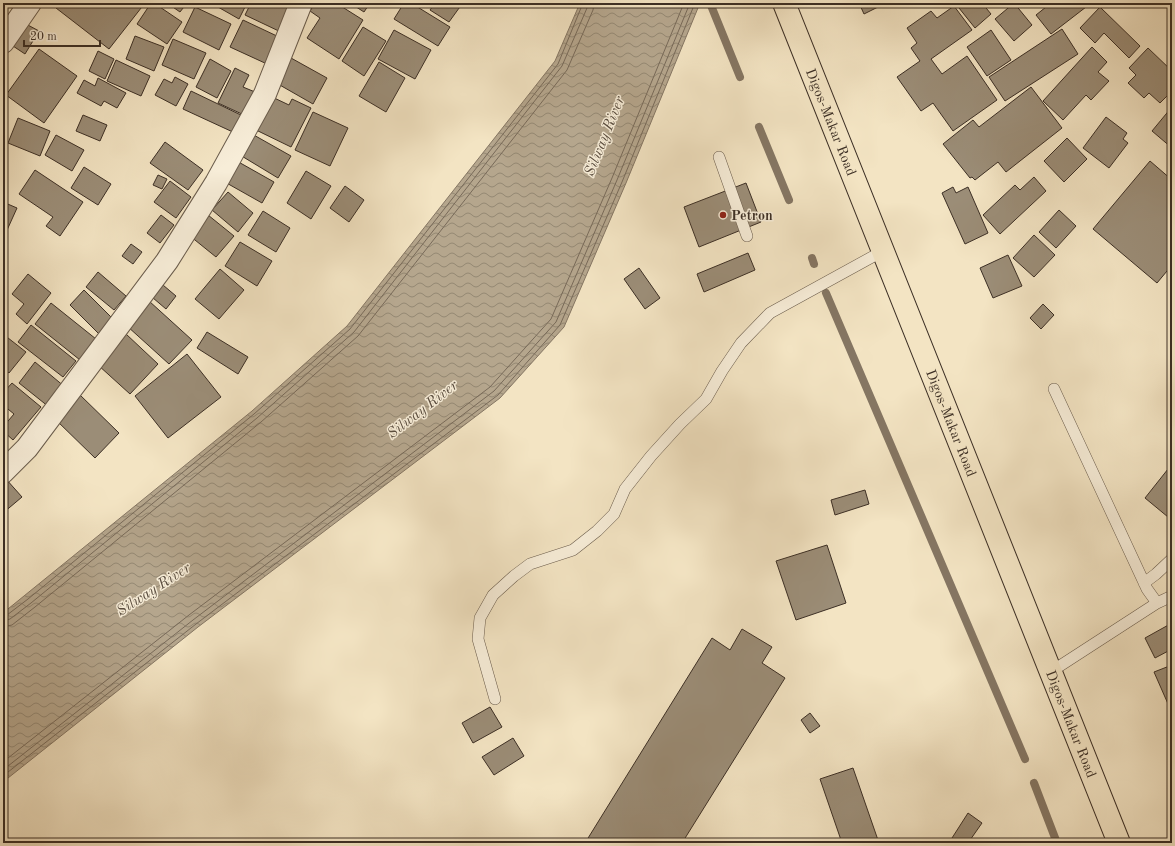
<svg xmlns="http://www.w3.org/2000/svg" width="1175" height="846" viewBox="0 0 1175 846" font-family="'Old Standard TT',serif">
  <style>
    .water { fill: url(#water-waves); stroke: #857663 }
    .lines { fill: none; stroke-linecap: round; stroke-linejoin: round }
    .shore { stroke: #786a59; stroke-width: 1 }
    .stream { stroke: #857663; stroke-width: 8 }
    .building { fill: #9b8d77; stroke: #3c2f25 }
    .service-casing { stroke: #6a5c4c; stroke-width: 12 }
    .minor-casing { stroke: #6a5c4c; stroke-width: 24 }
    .primary-casing { stroke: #3c2f25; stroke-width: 24 }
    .service { stroke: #f7edd8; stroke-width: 11 }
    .minor { stroke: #f7edd8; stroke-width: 22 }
    .primary { stroke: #f3e4c3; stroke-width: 22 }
    .poi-dot { fill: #8f2418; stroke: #f7edd8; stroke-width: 1.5 }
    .labels { text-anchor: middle; stroke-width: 3; stroke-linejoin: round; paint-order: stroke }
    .street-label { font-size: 14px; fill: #3c2f25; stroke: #f7edd8 }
    .poi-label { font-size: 14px; font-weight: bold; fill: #3c2f25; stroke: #f7edd8; text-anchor: start }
    .water-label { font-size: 15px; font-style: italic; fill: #5a4d3f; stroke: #f7edd8 }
  </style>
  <defs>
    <pattern id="water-waves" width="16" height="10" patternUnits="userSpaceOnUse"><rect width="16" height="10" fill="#b5a68d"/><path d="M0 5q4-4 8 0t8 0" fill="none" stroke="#948873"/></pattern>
  </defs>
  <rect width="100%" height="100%" fill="#f3e4c3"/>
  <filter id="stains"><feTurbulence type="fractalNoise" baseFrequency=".005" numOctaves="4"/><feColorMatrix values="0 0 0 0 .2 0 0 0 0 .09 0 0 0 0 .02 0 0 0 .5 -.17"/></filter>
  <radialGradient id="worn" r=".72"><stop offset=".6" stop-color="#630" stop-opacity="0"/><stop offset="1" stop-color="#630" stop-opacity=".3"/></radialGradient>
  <path class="water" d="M580,3H700L626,183L564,327L500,398L198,627L3,782V613L252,411L347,326L555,61Z"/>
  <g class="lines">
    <path class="shore" d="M3,616L7,615L28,599L254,414L350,329L558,64L583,3
      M3,621L10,619L31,603L257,418L354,332L562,66L587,8L588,3
      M3,627L12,625L35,607L261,422L358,336L567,70L593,10L594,3
      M3,762L189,615L490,387L551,319L612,178L684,3
      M3,770L193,620L494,391L556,322L617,180L690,3
      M3,776L196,624L498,395L560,325L622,182L695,3"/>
    <path class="stream" d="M710,3L740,77
      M759,127L789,200
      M812,258L814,264
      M826,293L1025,759
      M1034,783L1057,843"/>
  </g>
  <path class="building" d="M60,3H145L109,49L56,8Z
    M151,3H154L182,22L167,44L137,24Z
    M167,3H187L180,12Z
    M211,3H247L239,19Z
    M251,3H276L293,11L283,33L245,15Z
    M315,3H336L363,20L339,59L307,38L320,18L310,11Z
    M350,3H370L364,12Z
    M404,3H411L450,27L438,46L394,19Z
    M435,3H461L462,4L449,22L430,10Z
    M859,3H886L864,14Z
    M955,3H982L991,14L975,28Z
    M1014,3L1032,25L1014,41L995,19Z
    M1051,3H1083L1086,7L1051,34L1036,15Z
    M954,6L972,30L931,59L942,74L967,56L997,100L953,131L933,103L921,111L897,77L920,61L911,48L917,43L907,28L931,11L937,18Z
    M195,7L231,24L219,50L183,32Z
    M1100,7L1140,46L1129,58L1104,33L1095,43L1080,28Z
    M243,20L279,37L267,64L230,47Z
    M26,24L39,31L25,54L13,46Z
    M363,27L386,41L364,76L342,61Z
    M1062,29L1078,54L1005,101L989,77Z
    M394,30L431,50L415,79L378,59Z
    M991,30L1011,60L987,76L967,47Z
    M135,36L164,47L154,71L126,59Z
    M173,39L206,53L194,79L162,65Z
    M1092,47L1107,62L1098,72L1109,81L1091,100L1086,95L1063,120L1043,101Z
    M1148,48L1172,71V91L1160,103L1149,93L1144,98L1128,83L1136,75L1129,68Z
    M39,49L77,76L44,123L6,95Z
    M98,51L114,59L105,79L89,71Z
    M291,58L327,78L313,104L278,84Z
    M210,59L231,71L217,98L196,87Z
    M116,60L150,76L141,96L107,81Z
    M379,62L405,78L386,112L359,96Z
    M235,68L249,75L243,87L255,92L244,115L218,103Z
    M175,77L188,84L176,106L155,95L164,79L172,83Z
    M98,78L126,93L117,108L104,101L101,106L77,93L84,80L95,86Z
    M1031,87L1062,128L1006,172L998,162L975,180L972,177L970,178L943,144L973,120L979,127Z
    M191,91L243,116L235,133L183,109Z
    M270,96L289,105L292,99L311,108L291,147L254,129Z
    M1171,108L1172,110V148L1152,131Z
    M313,112L348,128L330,166L295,150Z
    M83,115L107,125L100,141L76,131Z
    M1106,117L1127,133L1123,139L1128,143L1109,168L1083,148Z
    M18,118L50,131L40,156L8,143Z
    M252,134L291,156L278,178L240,155Z
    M56,135L84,150L72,171L45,155Z
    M1067,138L1087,159L1064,182L1044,161Z
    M165,142L203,170L188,190L150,163Z
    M235,160L274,182L262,203L223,181Z
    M1150,161L1172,180V265L1157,283L1093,229Z
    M84,167L111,184L98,205L71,188Z
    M35,170L83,202L60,236L46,226L53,217L19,194Z
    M306,171L331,186L311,219L287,203Z
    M158,175L167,179L162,189L153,185Z
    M1034,177L1046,191L1000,234L983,215L1015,185L1020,190Z
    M170,181L191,197L176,218L154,202Z
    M746,183L761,222L699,247L684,207Z
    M345,186L364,200L349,222L330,208Z
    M953,187L956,193L968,187L988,233L965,244L942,193Z
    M228,192L253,213L238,232L212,210Z
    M3,202L17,208L3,239Z
    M1059,210L1076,226L1056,248L1039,232Z
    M263,211L290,228L276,252L248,235Z
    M161,215L174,225L160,243L147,233Z
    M208,215L234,236L216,257L190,236Z
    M1034,235L1055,255L1034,277L1013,258Z
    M240,242L272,261L257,286L225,266Z
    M131,244L142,252L133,264L122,256Z
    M748,253L755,270L704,292L697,274Z
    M1008,255L1022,286L993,298L980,268Z
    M639,268L660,298L645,309L624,279Z
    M220,269L244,290L219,319L195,299Z
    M98,272L126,296L114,310L86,287Z
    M28,274L51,293L27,324L16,314L24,304L12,294Z
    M157,280L176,296L166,309L146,292Z
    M84,290L115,321L100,335L70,305Z
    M149,301L192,340L169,364L127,326Z
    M51,303L96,339L80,360L35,324Z
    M1043,304L1054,315L1041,329L1030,318Z
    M31,325L76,361L63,377L18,342Z
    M207,332L248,357L238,374L197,348Z
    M3,334L26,352L9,373L3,368Z
    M126,334L158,364L130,394L98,365Z
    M187,354L221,397L168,438L135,396Z
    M35,362L65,387L49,407L19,383Z
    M12,383L41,407L13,440L3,431V427L14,414L3,405V393Z
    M79,394L119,433L95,458L55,419Z
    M1172,464V512L1168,517L1145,498Z
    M6,479L22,497L3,513V482Z
    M865,490L869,504L835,515L831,500Z
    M827,545L846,603L796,620L776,561Z
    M1172,623V649L1155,658L1145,638Z
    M742,629L772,647L762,663L785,678L682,843H585L712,638L730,650Z
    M1172,665V713L1154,672Z
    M490,707L502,727L473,743L462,723Z
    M810,713L820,726L810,733L801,720Z
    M513,738L524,756L494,775L482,757Z
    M853,768L879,843H842L820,779Z
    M968,813L982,823L968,843H959L952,838Z"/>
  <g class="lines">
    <defs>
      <path id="service" d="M719,157L747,236
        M1144,583L1156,574L1172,559
        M1157,603L1172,596
        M1052,671L1157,603L1147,589L1054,389
        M495,699L478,639L480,618L493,595L514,576L530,564L573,550L597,531L614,514L625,489L651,456L680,424L706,399L722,371L741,343L770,313L883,251"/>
      <path id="minor" d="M3,42L30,3
        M3,472L27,448L167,261L216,183L265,94L301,3"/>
      <g id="primary">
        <path id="s1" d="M784,3L1119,843"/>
      </g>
    </defs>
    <use href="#service" class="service-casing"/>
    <use href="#minor" class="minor-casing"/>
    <use href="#primary" class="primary-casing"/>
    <use href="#service" class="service"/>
    <use href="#minor" class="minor"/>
    <use href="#primary" class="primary"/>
  </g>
  <circle class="poi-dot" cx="723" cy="215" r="4"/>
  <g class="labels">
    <g class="street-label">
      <text dy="5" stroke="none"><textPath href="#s1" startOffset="128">Digos-Makar Road</textPath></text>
      <text dy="5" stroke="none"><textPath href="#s1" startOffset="452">Digos-Makar Road</textPath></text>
      <text dy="5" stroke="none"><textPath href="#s1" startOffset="776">Digos-Makar Road</textPath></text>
    </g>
    <g class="poi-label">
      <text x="731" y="220">Petron</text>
    </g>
    <g class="water-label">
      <text transform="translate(604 136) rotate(-68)" y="5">Silway River</text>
      <text transform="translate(422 409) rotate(-38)" y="5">Silway River</text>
      <text transform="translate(153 589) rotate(-33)" y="5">Silway River</text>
    </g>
  </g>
  <rect width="1175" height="846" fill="none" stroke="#f3e4c3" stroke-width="16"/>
  <rect x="4" y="4" width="1167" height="838" fill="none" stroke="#3c2f25" stroke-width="2"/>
  <rect x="8" y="8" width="1159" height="830" fill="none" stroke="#3c2f25"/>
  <path d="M24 40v6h76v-6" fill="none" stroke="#3c2f25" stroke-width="2"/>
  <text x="30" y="40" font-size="12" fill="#3c2f25" stroke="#f7edd8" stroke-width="3" paint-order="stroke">20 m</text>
  <rect width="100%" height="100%" filter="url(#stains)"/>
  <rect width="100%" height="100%" fill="url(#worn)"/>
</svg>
